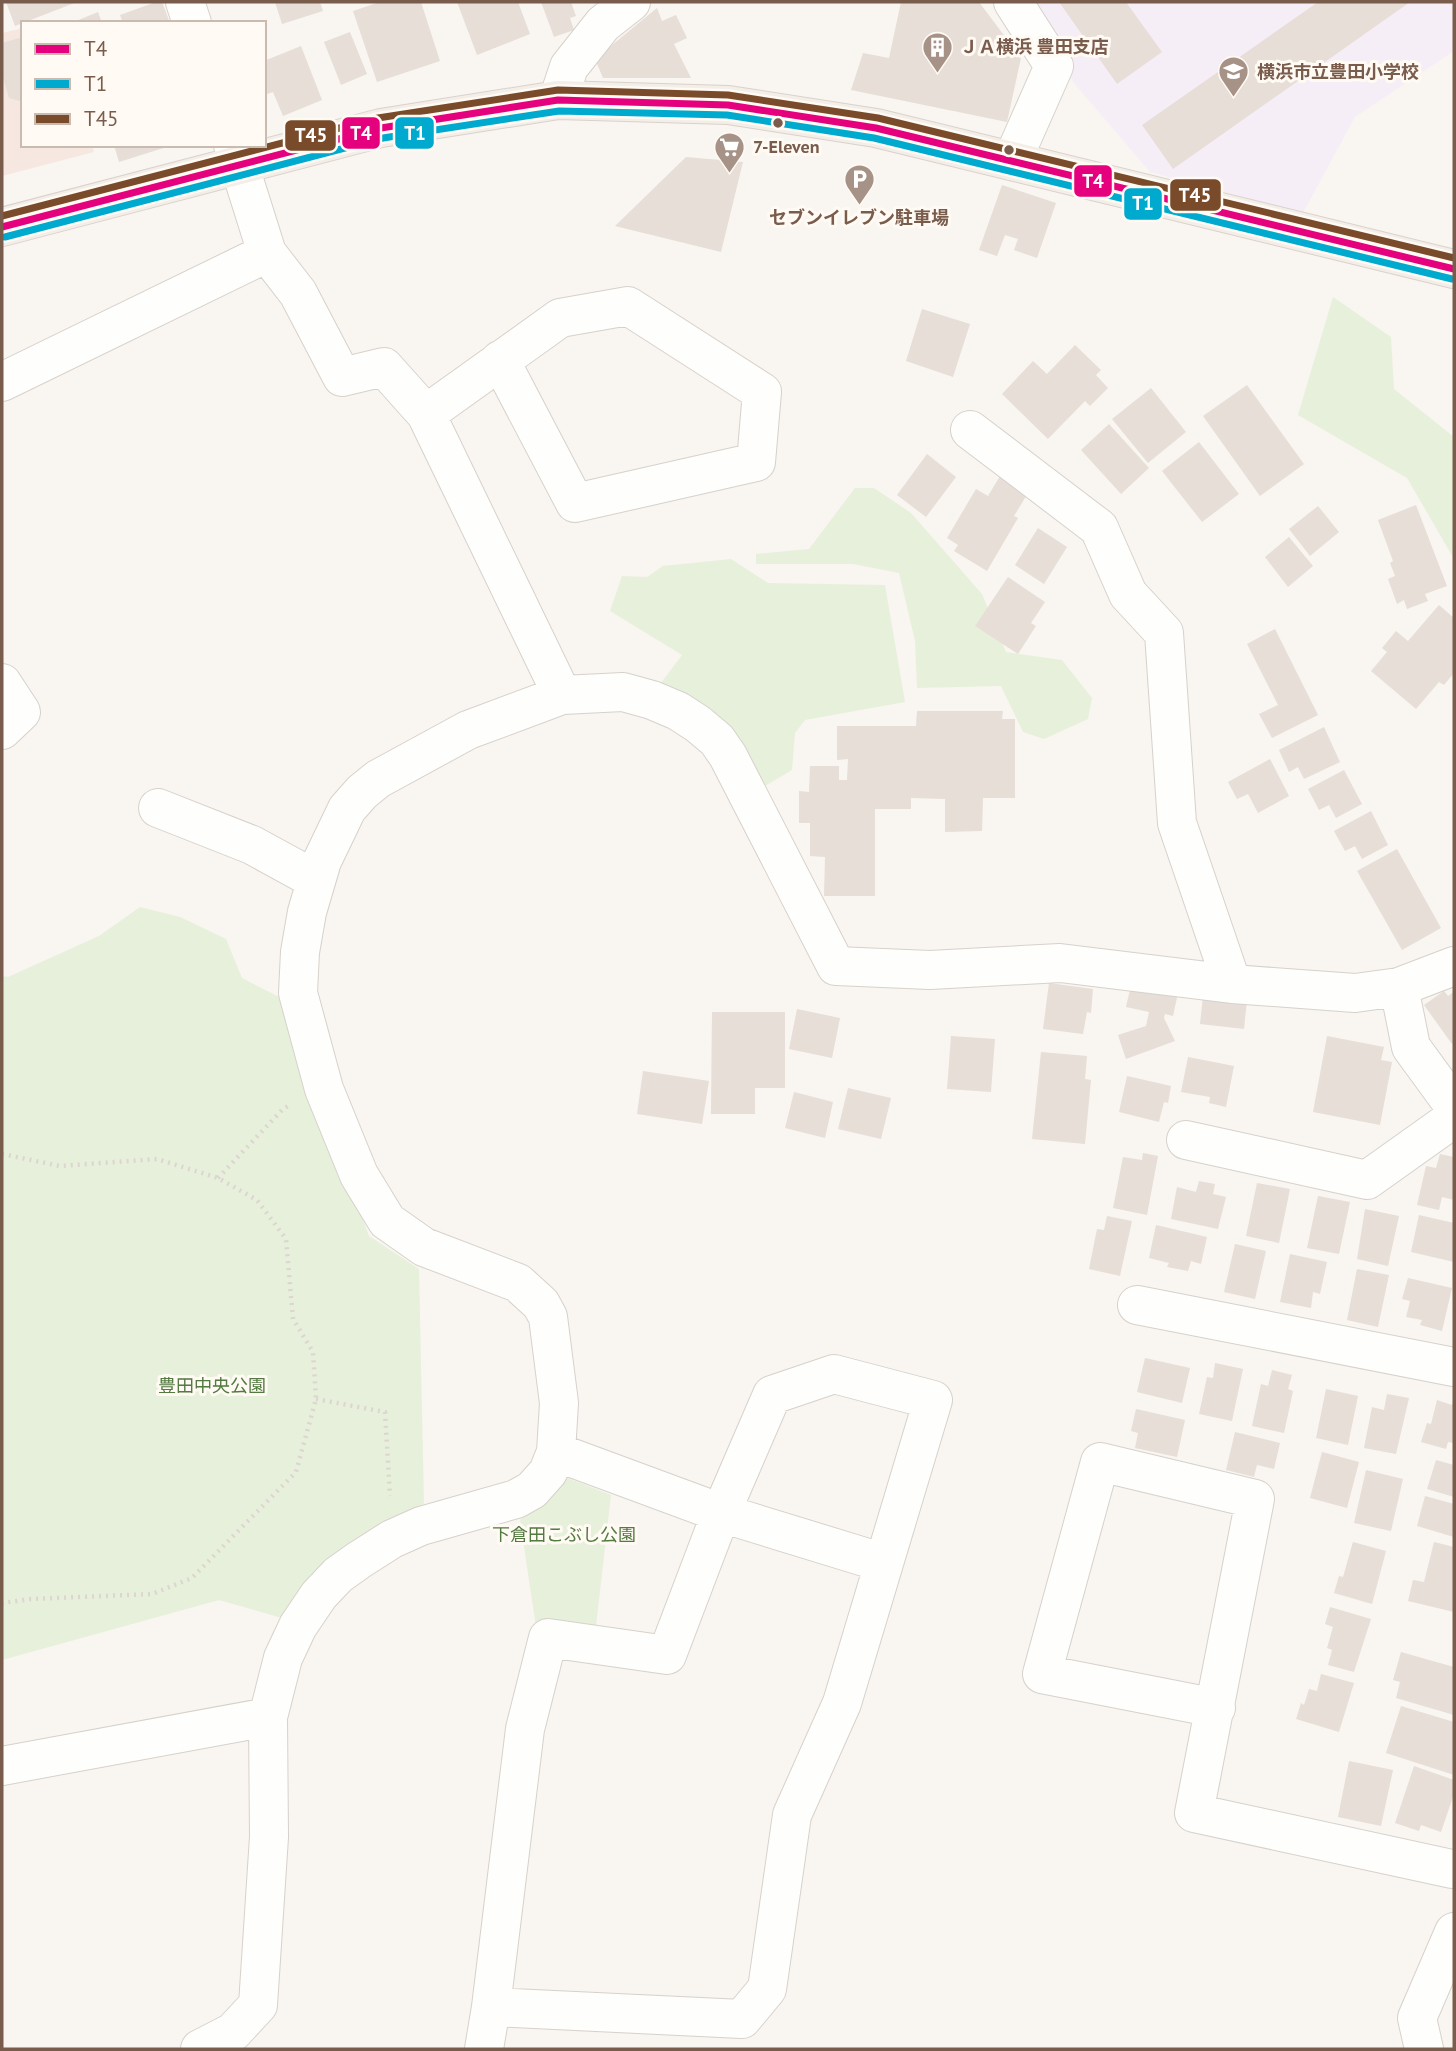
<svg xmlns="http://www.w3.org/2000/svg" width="1456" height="2051" viewBox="0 0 1456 2051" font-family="'PT Sans','Noto Sans JP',sans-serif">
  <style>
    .commercial { fill: #f6e8e1 }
    .education { fill: #f6eef6 }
    .green { fill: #e7f0db }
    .building { fill: #e6ded7 }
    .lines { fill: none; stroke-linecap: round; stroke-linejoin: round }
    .minor-casing { stroke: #d7d1cb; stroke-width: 40 }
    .major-casing { stroke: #dad1cc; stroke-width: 40 }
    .path { stroke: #dcd5d0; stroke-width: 4.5; stroke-dasharray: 2 5; stroke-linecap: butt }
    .minor { stroke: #fefefd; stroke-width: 38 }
    .major { stroke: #f3eee8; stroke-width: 38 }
    .bus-1-casing { stroke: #fffaf3; stroke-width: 12 }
    .bus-2-casing { stroke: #fffaf3; stroke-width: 12 }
    .bus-3-casing { stroke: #fffaf3; stroke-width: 12 }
    .bus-1 { stroke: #e5007d; stroke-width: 7 }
    .bus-2 { stroke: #00a9ce; stroke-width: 7 }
    .bus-3 { stroke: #7a4b2a; stroke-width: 7 }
    .bus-dot { fill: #7a5c4d; stroke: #fffaf3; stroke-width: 2.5 }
    .labels { text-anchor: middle; stroke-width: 6; stroke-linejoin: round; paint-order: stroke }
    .poi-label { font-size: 18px; font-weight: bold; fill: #7a5c4d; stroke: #fffaf3; text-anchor: start }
    .park-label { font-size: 18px; fill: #537a41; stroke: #fffaf3 }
    .line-badge { stroke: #fffaf3; stroke-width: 2.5 }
    .badge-label { font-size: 19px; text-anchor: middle; font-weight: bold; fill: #fff }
  </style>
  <rect width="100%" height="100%" fill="#f9f5f0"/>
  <path class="commercial" d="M23,28V145H92L94,152L2,176V33Z"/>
  <path class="education" d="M1020,2H1454V51L1355,117L1303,213L1150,172L1073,82L1061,58Z"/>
  <path class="green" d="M1333,297L1391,337L1394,389L1454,437V559L1407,478L1298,415Z
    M855,488H874L911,513L982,594L1006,652L1062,660L1092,698L1088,719L1044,739L1023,732L1001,686L917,688L915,641L899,573L853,564H756V554L809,549Z
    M731,559L768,583L885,585L905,702L805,720L795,733L792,770L760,789L658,687L682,655L610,611L622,576L647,577L663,566Z
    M140,907L180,917L226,939L242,978L279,997L369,1236L419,1269L424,1504L372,1529L282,1618L219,1600L2,1660V976L8,977L99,936Z
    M565,1477L611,1495L595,1635L536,1627L520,1520Z"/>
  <path class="building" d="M6,2H77L15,26Z
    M156,2H162L170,23H123L120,15Z
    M275,2H320L323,11L282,24Z
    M380,2H421L440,61L377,82L353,11Z
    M457,2H518L530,34L477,55Z
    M541,2H571L576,16L570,18L574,30L554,37Z
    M901,2H979L1021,58L1007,122L851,90L863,53L889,58Z
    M1059,2H1126L1162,52L1117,84Z
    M1318,2H1410L1173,169L1142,125Z
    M657,8L662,21L676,15L687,38L674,44L691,78H603L595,59Z
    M98,12L102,23H71Z
    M350,32L367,74L341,85L324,42Z
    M23,37V102L9,98L2,74V43Z
    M301,46L322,100L283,116L273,92L264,95V61Z
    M114,145H170V146L119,162Z
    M686,157L743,162L721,252L615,226Z
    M1002,185L1056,203L1037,258L1014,250L1018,239L1005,235L997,256L979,250Z
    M922,309L970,324L953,377L906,361Z
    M1075,345L1101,370L1096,375L1108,388L1090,406L1085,401L1048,439L1002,394L1033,361L1047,374Z
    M1247,385L1304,464L1260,496L1203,416Z
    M1151,388L1186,432L1148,463L1112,419Z
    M1109,424L1149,468L1121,494L1081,450Z
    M1199,442L1239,494L1202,522L1162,471Z
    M927,454L956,477L926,517L897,495Z
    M1000,476L1028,493L1014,516L1018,518L987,571L954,551L958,545L947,538L976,489L988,496Z
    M1416,505L1447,586L1425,594L1428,601L1407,609L1404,600L1397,604L1388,579L1395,576L1390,563L1393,561L1378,520Z
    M1318,506L1339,532L1310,556L1289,529Z
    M1038,528L1067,547L1044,584L1015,565Z
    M1289,537L1313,566L1288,587L1265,557Z
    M1008,577L1045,602L1031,623L1036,626L1018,654L975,626Z
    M1439,605L1454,618V673L1444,685L1439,682L1416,709L1371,671L1387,652L1382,648L1396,631L1408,641Z
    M1275,629L1318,715L1272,738L1259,714L1278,705L1247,644Z
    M917,711H1003L1002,719H1015V798H983L982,831L945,832V799L911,798V809H875V896H824L825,857L810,856V823H799V791L809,792L810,766H839V780H847L848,759L837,760V726H916Z
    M1324,727L1340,762L1304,779L1298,767L1289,772L1279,750Z
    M1270,759L1289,796L1258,813L1248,794L1237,799L1228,782Z
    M1344,770L1362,804L1336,818L1329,805L1319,810L1308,789Z
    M1371,811L1388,845L1362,859L1355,846L1345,851L1334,831Z
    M1397,849L1441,928L1402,950L1357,871Z
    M1049,983L1093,989L1091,1013L1087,1012L1083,1034L1043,1029Z
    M1131,985L1178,993L1173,1016L1165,1014L1164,1018L1175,1041L1126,1059L1118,1035L1146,1026L1149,1012L1126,1007Z
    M1444,991L1448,996L1454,992V1042L1452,1044L1424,1005Z
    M1203,996L1247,1000L1244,1029L1200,1024Z
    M797,1009L840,1018L832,1058L789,1049Z
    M712,1012H785V1088H755V1114H711Z
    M951,1036L995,1039L991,1092L947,1089Z
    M1327,1036L1384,1047L1381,1060L1392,1062L1380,1125L1313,1112Z
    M1041,1052L1087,1056L1085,1079L1091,1080L1085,1144L1032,1139Z
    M1188,1057L1234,1066L1226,1107L1209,1103L1210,1097L1181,1092Z
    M643,1071L709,1081L702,1124L637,1114Z
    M1127,1076L1171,1086L1168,1103L1164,1102L1159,1122L1119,1112Z
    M848,1088L891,1098L881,1139L838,1129Z
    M794,1092L833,1102L825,1138L785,1128Z
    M1143,1153L1158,1156L1147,1215L1113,1208L1123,1157L1142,1160Z
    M1440,1154L1454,1157V1200L1442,1197L1439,1210L1417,1205L1426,1166L1436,1168Z
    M1199,1181L1215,1184L1213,1194L1226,1197L1218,1229L1171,1219L1177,1187L1196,1192Z
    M1257,1183L1290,1189L1279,1243L1246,1236Z
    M1318,1196L1350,1202L1339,1254L1307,1248Z
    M1365,1209L1399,1216L1388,1266L1357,1259Z
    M1419,1215L1454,1223V1262L1411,1252Z
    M1107,1216L1132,1221L1120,1276L1089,1269L1097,1229L1104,1230Z
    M1156,1225L1207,1237L1201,1264L1191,1261L1188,1271L1167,1267L1169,1263L1149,1258Z
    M1235,1244L1266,1251L1255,1299L1224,1292Z
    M1290,1254L1327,1262L1320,1294L1313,1292L1311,1308L1280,1302Z
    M1357,1269L1389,1275L1378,1327L1347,1320Z
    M1408,1278L1452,1288L1442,1331L1420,1325L1422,1320L1406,1317L1410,1301L1402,1299Z
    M1145,1358L1190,1368L1182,1403L1137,1392Z
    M1215,1363L1243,1369L1232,1421L1199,1414L1207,1377L1213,1378Z
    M1272,1370L1292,1375L1288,1389L1293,1391L1284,1433L1252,1426L1261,1384L1268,1386Z
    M1326,1389L1358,1396L1348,1445L1316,1438Z
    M1387,1394L1409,1398L1396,1454L1364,1448L1372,1407L1384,1410Z
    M1454,1399V1443L1448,1442L1446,1449L1421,1442L1427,1423L1431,1424L1437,1400L1452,1405Z
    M1136,1409L1185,1420L1177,1457L1135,1448L1138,1433L1131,1431Z
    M1235,1432L1280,1443L1274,1469L1257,1465L1254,1477L1226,1470Z
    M1322,1452L1359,1462L1347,1508L1310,1498Z
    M1436,1460L1454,1465V1497L1427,1489Z
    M1366,1470L1403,1479L1391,1531L1354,1523Z
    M1425,1496L1454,1504V1537L1417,1526Z
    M1353,1542L1386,1551L1372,1604L1334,1593L1339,1576L1343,1577Z
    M1434,1542L1454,1547V1612L1408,1601L1413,1580L1424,1582Z
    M1330,1607L1371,1619L1354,1672L1328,1665L1332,1650L1327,1648L1333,1627L1325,1624Z
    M1401,1652L1454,1667V1715L1396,1698L1400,1682L1393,1680Z
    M1321,1674L1354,1683L1339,1732L1296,1719L1301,1703L1304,1705L1309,1689L1317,1691Z
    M1401,1706L1454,1722V1775L1386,1753Z
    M1349,1761L1393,1770L1381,1826L1338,1817Z
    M1414,1766L1454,1780V1794L1441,1832L1421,1825L1419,1831L1395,1823Z"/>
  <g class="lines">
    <defs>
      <path id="minor" d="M185,2L192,23
        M558,100L569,67L603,24L631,2
        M1012,161L1054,66L1013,2
        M267,253L298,293L342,377L384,367L426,414
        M500,360L575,503L756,462L762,392L628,306L560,318L426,414L562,695
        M2,382L267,253L233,145
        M970,430L1099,528L1128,594L1164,633L1177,823L1232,984
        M2,683L21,712L2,730
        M158,808L252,845L316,880
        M1399,987L1411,1047L1454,1106
        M1186,1140L1367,1180L1454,1118
        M1137,1305L1454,1367
        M556,1452L721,1513L884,1563
        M1216,1708L1042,1674L1100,1462L1255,1499L1194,1813L1452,1869
        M2,1766L268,1717
        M200,2049L233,2032L258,2005L269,1837L268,1717L283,1658L298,1626L319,1595L338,1575L359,1560L392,1539L421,1526L516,1499L532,1490L548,1472L556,1452L559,1403L548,1317L541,1304L518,1283L424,1247L387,1221L359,1175L324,1089L298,993L300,952L307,912L322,861L347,809L362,792L378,779L468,730L562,695L623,692L652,700L678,711L698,724L717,740L728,756L836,966L930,970L1060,963L1232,984L1355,993L1399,987L1454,966
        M484,2049L491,2007L525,1729L548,1638L667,1655L721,1513L772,1395L834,1374L933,1400L842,1703L792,1815L767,1989L742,2019L491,2007
        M1424,2049L1417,2018L1454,1932"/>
      <path id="major" d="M2,227L381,128L558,100L728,105L876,128L1454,269"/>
    </defs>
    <use href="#minor" class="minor-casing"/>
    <use href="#major" class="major-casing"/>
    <path class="path" d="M2,1154L60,1166L157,1159L218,1178L257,1200L286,1239L293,1319L313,1352L316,1399L296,1472L192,1578L152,1594L31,1599L2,1603
      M218,1178L283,1109L290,1105
      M316,1399L385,1412L390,1496"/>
    <use href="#minor" class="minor"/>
    <use href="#major" class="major"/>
    <defs>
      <path id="bus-1" d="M2,227L381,128L558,100L728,105L876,128L1454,269"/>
      <path id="bus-2" d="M5,237L383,138L559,111L727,115L874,138L1452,279"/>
      <path id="bus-3" d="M2,216L378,118L558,90L728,95L878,118L1454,258"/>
    </defs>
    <use href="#bus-1" class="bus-1-casing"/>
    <use href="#bus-2" class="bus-2-casing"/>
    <use href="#bus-3" class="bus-3-casing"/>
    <use href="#bus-1" class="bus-1"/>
    <use href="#bus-2" class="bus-2"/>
    <use href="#bus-3" class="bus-3"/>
  </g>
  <defs>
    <symbol id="building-pin" viewBox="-11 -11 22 30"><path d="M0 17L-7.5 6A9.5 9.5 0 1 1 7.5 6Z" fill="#a69286" stroke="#fffaf3"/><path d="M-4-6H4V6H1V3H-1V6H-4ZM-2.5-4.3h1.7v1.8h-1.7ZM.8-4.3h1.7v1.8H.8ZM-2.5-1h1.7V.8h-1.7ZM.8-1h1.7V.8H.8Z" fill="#fff"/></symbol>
    <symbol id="school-pin" viewBox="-11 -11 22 30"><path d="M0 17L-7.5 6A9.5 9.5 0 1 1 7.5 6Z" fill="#a69286" stroke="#fffaf3"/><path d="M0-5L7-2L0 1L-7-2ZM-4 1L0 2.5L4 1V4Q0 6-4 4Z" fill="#fff"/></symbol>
    <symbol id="supermarket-pin" viewBox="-11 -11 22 30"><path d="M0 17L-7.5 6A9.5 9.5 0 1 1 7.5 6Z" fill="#a69286" stroke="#fffaf3"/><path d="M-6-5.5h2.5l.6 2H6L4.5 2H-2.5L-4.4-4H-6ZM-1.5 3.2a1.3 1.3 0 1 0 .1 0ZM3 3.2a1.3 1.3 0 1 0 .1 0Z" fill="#fff"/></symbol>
    <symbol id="parking-pin" viewBox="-11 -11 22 30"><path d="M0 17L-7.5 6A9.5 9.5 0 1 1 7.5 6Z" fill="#a69286" stroke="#fffaf3"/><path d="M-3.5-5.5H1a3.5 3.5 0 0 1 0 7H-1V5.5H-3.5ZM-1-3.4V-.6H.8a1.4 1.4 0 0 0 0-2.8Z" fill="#fff"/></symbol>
  </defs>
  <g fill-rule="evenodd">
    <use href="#building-pin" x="920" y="30" width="35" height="47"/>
    <use href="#school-pin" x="1216" y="54" width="35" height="47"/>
    <use href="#supermarket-pin" x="712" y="130" width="35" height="47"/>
    <use href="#parking-pin" x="842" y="162" width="35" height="47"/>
  </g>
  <g class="bus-dot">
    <circle cx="778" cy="123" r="6"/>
    <circle cx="1009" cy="150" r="6"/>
  </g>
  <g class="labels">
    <g class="poi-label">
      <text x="960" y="53">ＪＡ横浜 豊田支店</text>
      <text x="1257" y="78">横浜市立豊田小学校</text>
      <text x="753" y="153">7-Eleven</text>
      <text x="859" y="224" text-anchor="middle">セブンイレブン駐車場</text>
    </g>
    <g class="park-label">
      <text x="212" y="1392">豊田中央公園</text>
      <text x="564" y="1541">下倉田こぶし公園</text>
    </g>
  </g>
  <g class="line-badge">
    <rect x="341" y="116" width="40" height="34" rx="7" fill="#e5007d"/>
    <rect x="394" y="116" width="41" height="34" rx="7" fill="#00a9ce"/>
    <rect x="284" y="119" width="53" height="33" rx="7" fill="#7a4b2a"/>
    <rect x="1073" y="164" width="40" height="34" rx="7" fill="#e5007d"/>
    <rect x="1169" y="178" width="53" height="34" rx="7" fill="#7a4b2a"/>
    <rect x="1123" y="187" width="40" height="34" rx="7" fill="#00a9ce"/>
  </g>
  <g class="badge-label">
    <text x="361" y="140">T4</text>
    <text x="415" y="140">T1</text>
    <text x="311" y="142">T45</text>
    <text x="1093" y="188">T4</text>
    <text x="1195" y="202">T45</text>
    <text x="1143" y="210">T1</text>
  </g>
  <rect width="1456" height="2051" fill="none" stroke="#7a5c4d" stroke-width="7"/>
  <rect x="21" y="21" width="245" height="126" fill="#fffaf3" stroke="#cabbb1" stroke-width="2"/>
  <rect x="35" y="44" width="35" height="10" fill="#e5007d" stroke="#cabbb1" stroke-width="2"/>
  <text x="84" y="56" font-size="21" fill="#7a5c4d">T4</text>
  <rect x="35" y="79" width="35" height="10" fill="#00a9ce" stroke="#cabbb1" stroke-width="2"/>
  <text x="84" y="91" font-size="21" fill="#7a5c4d">T1</text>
  <rect x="35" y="114" width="35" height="10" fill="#7a4b2a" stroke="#cabbb1" stroke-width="2"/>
  <text x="84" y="126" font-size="21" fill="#7a5c4d">T45</text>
</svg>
